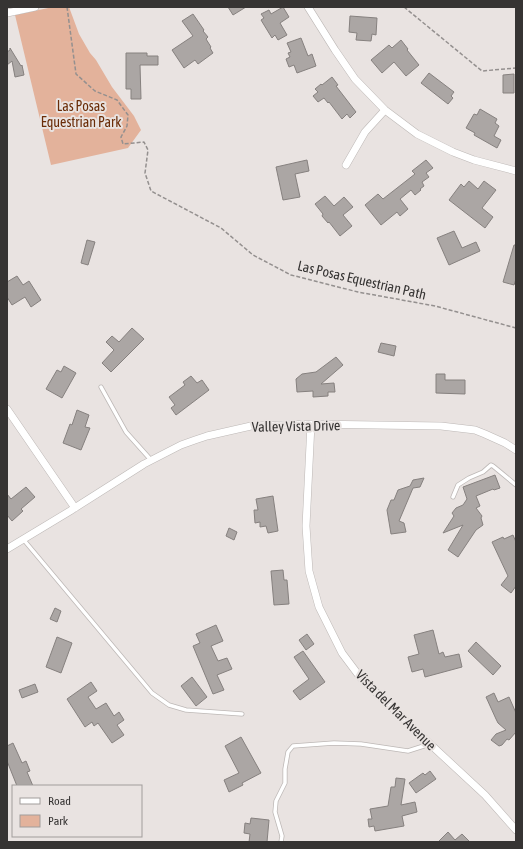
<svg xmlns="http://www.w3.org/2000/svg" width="523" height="849" viewBox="0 0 523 849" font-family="'Asap Condensed',sans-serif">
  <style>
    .green { fill: #e3b29b }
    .building { fill: #aba6a4; stroke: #86817f }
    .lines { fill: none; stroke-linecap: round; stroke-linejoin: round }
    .service-casing { stroke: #bdb8b6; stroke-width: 5 }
    .minor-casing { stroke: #bdb8b6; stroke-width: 8 }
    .path { stroke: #94908f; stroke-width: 1.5; stroke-dasharray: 4 2; stroke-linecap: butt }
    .service { stroke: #fff; stroke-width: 3.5 }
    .minor { stroke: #fff; stroke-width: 7 }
    .labels { text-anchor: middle; stroke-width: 4; stroke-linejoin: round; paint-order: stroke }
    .park-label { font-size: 14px; fill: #6a2c07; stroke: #e9e3e1 }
    .street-label { font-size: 14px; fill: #363433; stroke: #e9e3e1 }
  </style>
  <rect width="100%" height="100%" fill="#e9e3e1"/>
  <path class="green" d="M53,7H69L79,34L90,53L96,60L112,87L134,116L141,130L128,148L51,165L15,15Z"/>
  <path class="building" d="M228,7H246L233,15Z
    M283,7L289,17L280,23L287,35L278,40L275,35L272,38L261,20L264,18L261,14L269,10L271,14Z
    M193,14L204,30L203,31L208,37L206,39L211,47L210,48L213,53L198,64L195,60L184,68L172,50L193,36L182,21Z
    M350,16L377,18L376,35L372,34L371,41L356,40L357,33L349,32Z
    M301,38L308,56L312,54L316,66L297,73L294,65L289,67L286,59L290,57L288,53L291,52L287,43Z
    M401,40L408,49L407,50L419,65L406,76L394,62L382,73L371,60L389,45L392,48Z
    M10,48L21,66L22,65L24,75L15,77L12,61L7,65V52L10,50Z
    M126,53H147V56H158V65H140L141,99H131V89H126Z
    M429,73L454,92L451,96L453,98L448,104L421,83Z
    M514,74V93H503V75Z
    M332,77L338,85L336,86L356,112L350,118L347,114L342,119L329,102L328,103L324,98L318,102L313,96L318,92L315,89L321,84L322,85Z
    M480,109L497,119L495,123L499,126L494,136L501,140L497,148L474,135L475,133L466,128L474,114L477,115Z
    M307,160L309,171L295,174L300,197L283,200L276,167Z
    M426,160L433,168L426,173L429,177L422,182L424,186L420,189L421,190L415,195L411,190L400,199L408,209L400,216L397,212L381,225L365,205L378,194L383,199L415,174L412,171Z
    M469,181L478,189L484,181L496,190L482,208L493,217L485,228L449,200L461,184L464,187Z
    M325,196L334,206L344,197L353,207L343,215L352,226L340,236L329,222L328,223L322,216L323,214L315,204Z
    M454,231L462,248L476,242L480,251L449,265L437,238Z
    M87,240L95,242L88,265L81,263Z
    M514,245H516V279L514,285L503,282Z
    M17,276L23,285L29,281L41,300L31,307L25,297L12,305L7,297V282Z
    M132,328L144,339L111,372L102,363L114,350L106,342L112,336L119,342Z
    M381,343L396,346L394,356L378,352Z
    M336,357L343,365L321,384L334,383L335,392H328V396L313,397V391L297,392L296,379L302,374L316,372Z
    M64,366L76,373L62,398L46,389L57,370L61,372Z
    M436,374H445V380H465V394L436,393Z
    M191,376L197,383L202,380L209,390L176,415L171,408L175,405L169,397L185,385L183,382Z
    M77,410L89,415L85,427L90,428L81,450L63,443L70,424L72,425Z
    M495,475L500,488L494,490L493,489L476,496L480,506L476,508L482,516L481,518L483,525L476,530L458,557L448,550L463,525L443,533L454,516L452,513L456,508L463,505L467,499L463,487Z
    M424,478L420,487L413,488L399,521L404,523L406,532L391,534L387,510L391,500H394L398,490L410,486L413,480Z
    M26,487L35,497L21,509L23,511L12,521L7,515V494L11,499Z
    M273,496L278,531L268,533L266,526L260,527V522L255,523L254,510H258L256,499Z
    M229,528L237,532L234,540L226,536Z
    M513,535L516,542V586L511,593L501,585L508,576L492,542L503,537L504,539Z
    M283,570L284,580H287L289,604L274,605L271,571Z
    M55,608L61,611L57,622L50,619Z
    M216,625L223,641L211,646L218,661L227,658L232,669L217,675L224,690L213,694L193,646L200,643L196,634Z
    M433,630L439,654L443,652L445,657L459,654L462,667L425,677L423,669L412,672L408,657L419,654L414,635Z
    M307,634L314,644L306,650L299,640Z
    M57,637L72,643L61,673L46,667Z
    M476,642L501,666L493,675L468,651Z
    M303,651L325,682L300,700L293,691L309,679L294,657Z
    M192,677L207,697L196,706L181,686Z
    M91,682L97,691L88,697L96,709L106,703L114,716L119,712L124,720L117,725L124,735L112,743L98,723L94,726L92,722L85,727L67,699Z
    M35,684L38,692L22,698L19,690Z
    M494,693L498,702L509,697L516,713V732L509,740L507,739L502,745L499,746L491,740L496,734L506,730L498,723L496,719L486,697Z
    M241,737L261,773L242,783L243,785L229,792L224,780L239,773L225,746Z
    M13,743L22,763L26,761L30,771L27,772L33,786H17L7,761V746Z
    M430,771L436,779L416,793L409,783L423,773L425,775Z
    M396,778L405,779L401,805L415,802L417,812L402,816L404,826L375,831L374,826L369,827L368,819H372L370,809L388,806L391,787H395Z
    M251,818L269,820L267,842H249L250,834L244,833L245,823L250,824Z
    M448,832L455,840L462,834L470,842H438Z"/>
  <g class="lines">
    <defs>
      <path id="service" d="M101,387L126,432L151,460
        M453,497L458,485L469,478L483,472L491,465L493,466L516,485
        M23,539L152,693L169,705L186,710L242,714
        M281,842L282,836L275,812L276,801L285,783V769L288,752L293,746L334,743L361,744L408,751L430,744"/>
      <path id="minor" d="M308,7L335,50L355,79L385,110L417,134L453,152L474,160L516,171
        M7,13L35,7
        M346,165L365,132L385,110
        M7,409L75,508
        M311,424L306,526L309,571L319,607L342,653L360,677L430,744L485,795L516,830
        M7,549L70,511L144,464L181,445L195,440L207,436L251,426L311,424L441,426L475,430L485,434L505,443L516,450"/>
    </defs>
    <use href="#service" class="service-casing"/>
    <use href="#minor" class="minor-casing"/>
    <path class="path" d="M67,7L76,74L95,91L117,100L128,115L127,126L121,137L123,144L144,142L148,150L145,173L151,191L221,228L253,255L291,275L358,292L435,306L516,328
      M404,7L482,71L516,68"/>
    <use href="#service" class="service"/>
    <use href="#minor" class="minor"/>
  </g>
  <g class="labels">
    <g class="park-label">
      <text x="81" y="111">Las Posas<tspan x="81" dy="16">Equestrian Park</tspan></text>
    </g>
    <g class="street-label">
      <text transform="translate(362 280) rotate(13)" y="5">Las Posas Equestrian Path</text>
      <text transform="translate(296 426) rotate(-1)" y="5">Valley Vista Drive</text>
      <text transform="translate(396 710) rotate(45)" y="5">Vista del Mar Avenue</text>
    </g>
  </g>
  <rect width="523" height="849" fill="none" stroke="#363433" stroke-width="16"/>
  <rect x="12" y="785" width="130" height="52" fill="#e9e3e1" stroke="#a19d9b"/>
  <rect x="20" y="798" width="20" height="6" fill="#ffffff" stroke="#a19d9b"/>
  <text x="48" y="805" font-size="12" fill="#363433">Road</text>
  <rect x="20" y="815" width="20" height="12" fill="#e3b29b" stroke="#a19d9b"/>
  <text x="48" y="825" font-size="12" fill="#363433">Park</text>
</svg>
